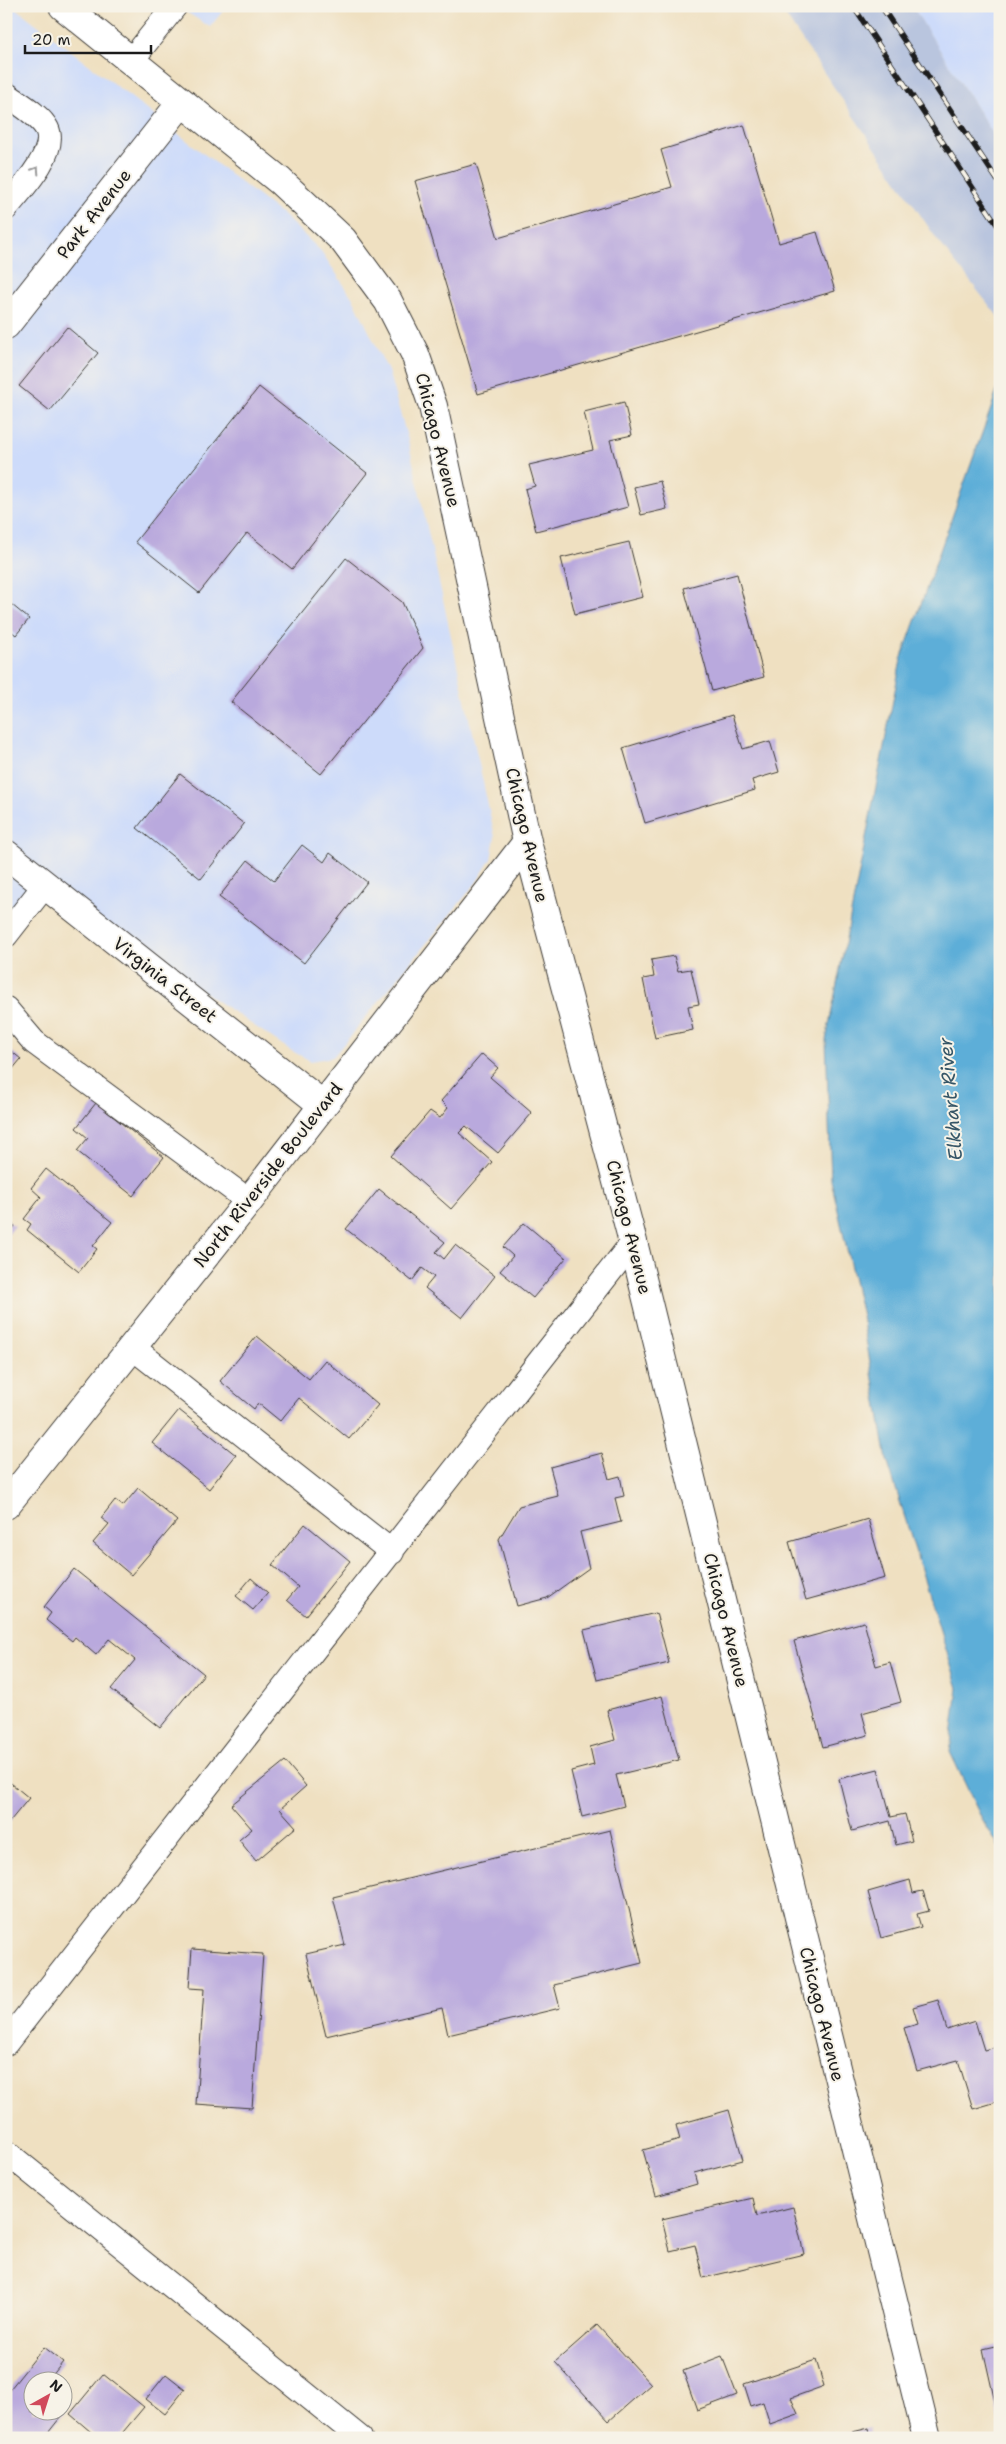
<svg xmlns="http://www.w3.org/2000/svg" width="1006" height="2444" viewBox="0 0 1006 2444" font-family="'Shantell Sans',sans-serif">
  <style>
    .built { fill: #cddbfa }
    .industrial { fill: #b9c5de }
    .water { fill: #5daed8; stroke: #3c657a }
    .building { fill: #b9a9dd }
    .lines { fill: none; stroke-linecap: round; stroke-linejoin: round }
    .lane-casing { stroke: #3c3935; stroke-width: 26 }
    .street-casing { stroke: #3c3935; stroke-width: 30 }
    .secondary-casing { stroke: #3c3935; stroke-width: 30 }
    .lane { stroke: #fff; stroke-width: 24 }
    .street { stroke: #fff; stroke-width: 28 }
    .secondary { stroke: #fff; stroke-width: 28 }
    .rail-casing { stroke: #1c1c1c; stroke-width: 5.5 }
    .rail { stroke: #f7f3e8; stroke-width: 4; stroke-dasharray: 11; stroke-linecap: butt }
    .oneway { stroke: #999 }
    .labels { text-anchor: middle; stroke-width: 4; stroke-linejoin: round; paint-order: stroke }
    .street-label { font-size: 18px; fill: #1c1c1c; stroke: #f7f3e8 }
    .water-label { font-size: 19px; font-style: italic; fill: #365667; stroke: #f7f3e8 }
  </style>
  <rect width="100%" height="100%" fill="#f7f3e8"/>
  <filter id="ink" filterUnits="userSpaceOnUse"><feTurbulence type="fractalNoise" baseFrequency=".02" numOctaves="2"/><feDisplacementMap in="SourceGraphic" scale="10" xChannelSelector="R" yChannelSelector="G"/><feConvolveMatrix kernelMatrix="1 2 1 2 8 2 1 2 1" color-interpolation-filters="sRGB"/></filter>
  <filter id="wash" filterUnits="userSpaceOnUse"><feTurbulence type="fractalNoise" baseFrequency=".0096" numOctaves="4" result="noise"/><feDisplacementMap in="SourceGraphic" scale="20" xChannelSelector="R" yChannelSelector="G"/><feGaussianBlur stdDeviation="1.12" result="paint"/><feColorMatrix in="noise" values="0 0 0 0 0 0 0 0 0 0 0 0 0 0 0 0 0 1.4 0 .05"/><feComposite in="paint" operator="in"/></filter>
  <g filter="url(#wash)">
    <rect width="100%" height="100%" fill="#efe0c1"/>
    <path class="built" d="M6,6H13L283,215L321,251L354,300L388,371L408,440L495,837L491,859L476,883L333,1057L311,1061L290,1050L45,885L6,935Z
      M177,6H227L210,27Z
      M912,6H1000V145Z"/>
    <path class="industrial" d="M779,6H912L1000,145V319L936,238Z"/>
    <path class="water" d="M1000,383V1849L980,1815L950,1752L958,1688L887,1460L862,1316L831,1180L826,1040L901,660Z"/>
    <g id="blocks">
      <path class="building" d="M744,125L779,243L817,232L835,291L478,394L415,181L476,164L498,238L672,187L661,150Z
        M67,327L98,353L50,411L19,386Z
        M259,387L367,473L292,569L247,533L199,593L135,542Z
        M624,402L632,435L610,440L628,507L536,531L525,489L535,486L529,465L593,450L584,412Z
        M660,481L667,509L641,515L634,487Z
        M629,542L643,597L575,614L561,558Z
        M346,558L402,602L423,648L321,774L231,702Z
        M737,574L764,677L712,691L684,588Z
        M6,600L29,619L16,635L6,627Z
        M732,715L743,749L770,741L779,772L752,780L755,790L645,823L623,748Z
        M180,774L244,824L201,879L137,828Z
        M302,845L324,862L330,853L367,882L304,963L219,897L248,860L274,881Z
        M674,956L678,971L691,969L699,1004L688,1006L693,1030L655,1038L643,979L654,977L651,960Z
        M6,1047L21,1059L6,1077Z
        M482,1054L498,1068L490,1077L532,1113L498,1153L466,1126L459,1133L492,1162L451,1209L391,1156L430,1111L440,1118L448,1108L441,1101Z
        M96,1103L164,1157L133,1196L77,1151L88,1138L76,1128Z
        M46,1169L112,1222L93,1246L97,1249L79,1272L27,1230L31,1224L24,1219L41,1197L31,1188Z
        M379,1189L445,1242L436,1252L444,1259L455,1245L495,1276L462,1318L425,1288L434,1277L422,1268L412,1281L346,1229Z
        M6,1220L15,1226L6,1237Z
        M524,1223L566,1258L533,1298L500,1271L513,1256L503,1247Z
        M257,1336L309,1379L325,1360L378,1405L349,1439L299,1398L280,1421L258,1403L254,1409L220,1381Z
        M179,1410L236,1455L209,1489L152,1443Z
        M602,1453L609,1479L620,1476L624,1496L615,1498L621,1522L580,1532L589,1568L547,1598L517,1606L499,1539L519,1506L558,1496L550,1467Z
        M138,1488L177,1521L131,1575L93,1543L109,1524L101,1518L115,1500L123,1506Z
        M868,1519L885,1578L806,1600L789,1542Z
        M305,1524L350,1561L306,1616L287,1600L298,1587L272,1565Z
        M74,1569L204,1674L160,1728L111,1689L135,1660L109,1639L96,1655L75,1637L72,1641L46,1620L51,1613L44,1607Z
        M251,1578L268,1593L253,1610L236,1596Z
        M656,1613L669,1663L597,1680L584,1630Z
        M864,1622L876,1666L890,1662L901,1702L862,1713L868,1735L823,1747L794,1641Z
        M662,1696L679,1760L616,1775L624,1806L582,1817L571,1771L594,1765L590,1747L615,1740L607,1710Z
        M285,1761L306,1786L280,1809L296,1827L256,1861L239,1840L252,1829L231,1805Z
        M878,1769L891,1817L905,1814L912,1841L896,1845L890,1821L852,1831L839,1779Z
        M6,1779L29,1798L6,1826Z
        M610,1830L642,1963L554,1985L560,2008L448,2035L442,2008L326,2036L306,1954L345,1945L333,1897Z
        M910,1880L913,1893L923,1891L929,1911L917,1914L921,1927L881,1938L868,1892Z
        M192,1949L263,1954L252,2108L196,2104L204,1989L189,1988Z
        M938,2000L947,2030L975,2021L984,2050L1000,2046V2101L973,2109L958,2060L917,2071L904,2028L918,2024L913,2007Z
        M729,2110L743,2160L694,2173L697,2184L656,2196L643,2150L680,2140L676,2125Z
        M753,2198L757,2216L793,2207L804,2254L703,2278L695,2245L670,2251L662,2219Z
        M597,2325L651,2384L609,2421L555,2362Z
        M1000,2345V2420H999L983,2349Z
        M44,2347L63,2362L47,2382H32V2412H62V2398L71,2404L44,2438H6V2429L11,2424L6,2420V2394Z
        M722,2356L737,2395L697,2410L683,2371Z
        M816,2360L824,2386L791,2398L798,2414L770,2424L763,2402L751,2406L744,2384Z
        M103,2374L144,2407L118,2438H98L70,2414Z
        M166,2374L185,2389L165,2414L146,2399Z
        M869,2428L871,2438H832V2437Z"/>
    </g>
  </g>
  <g filter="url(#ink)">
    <use href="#blocks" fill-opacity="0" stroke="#3c3935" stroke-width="1"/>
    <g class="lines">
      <defs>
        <path id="lane" d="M131,61L175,6
          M6,94C18,103 40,115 47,129C58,152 20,191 6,208
          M6,935L45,885
          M6,1009L34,1042L249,1201
          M132,1347L392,1552
          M6,2043L633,1242
          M6,2152L360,2438"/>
        <path id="street" d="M6,325L181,103
          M6,854L323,1105
          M6,1505L249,1201L527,842"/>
        <path id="secondary" d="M63,6L280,181L343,240L388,301L415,354L433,406L527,842L633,1242L927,2438"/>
      </defs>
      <use href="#lane" class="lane-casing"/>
      <use href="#street" class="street-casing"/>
      <use href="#secondary" class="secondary-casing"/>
      <use href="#lane" class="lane"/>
      <use href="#street" class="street"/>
      <use href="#secondary" class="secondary"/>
      <defs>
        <path id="rail" d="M853,6L1000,229
          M881,6L1000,184"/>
      </defs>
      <use href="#rail" class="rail-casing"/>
      <use href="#rail" class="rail"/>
    </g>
    <defs><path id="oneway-chevron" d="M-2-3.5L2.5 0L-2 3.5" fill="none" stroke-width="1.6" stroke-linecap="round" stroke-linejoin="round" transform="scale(1.25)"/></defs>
    <use class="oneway" href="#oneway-chevron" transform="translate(36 170) rotate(-57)"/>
  </g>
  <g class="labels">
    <g class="street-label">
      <text transform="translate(94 214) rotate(-52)" y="6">Park Avenue</text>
      <text transform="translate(438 440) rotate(76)" y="6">Chicago Avenue</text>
      <text transform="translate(527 835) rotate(77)" y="6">Chicago Avenue</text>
      <text transform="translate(165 980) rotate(38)" y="6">Virginia Street</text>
      <text transform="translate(268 1175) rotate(-52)" y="6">North Riverside Boulevard</text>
      <text transform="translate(629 1227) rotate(76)" y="6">Chicago Avenue</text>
      <text transform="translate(726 1620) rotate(76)" y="6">Chicago Avenue</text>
      <text transform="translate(822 2014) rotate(76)" y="6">Chicago Avenue</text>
    </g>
    <g class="water-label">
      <text transform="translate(950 1099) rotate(-95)" y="7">Elkhart River</text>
    </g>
  </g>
  <rect width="1006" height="2444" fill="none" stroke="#f7f3e8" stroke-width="25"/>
  <g transform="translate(48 2396) rotate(39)"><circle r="24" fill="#f7f3e8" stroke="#9f9d96"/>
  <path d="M0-4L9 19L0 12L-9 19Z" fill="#d1495b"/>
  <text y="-8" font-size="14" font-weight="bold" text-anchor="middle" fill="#1c1c1c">N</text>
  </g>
  <path d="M25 45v8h126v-8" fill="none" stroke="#1c1c1c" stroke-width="2.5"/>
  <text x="32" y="45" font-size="15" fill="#1c1c1c" stroke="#f7f3e8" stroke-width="4" paint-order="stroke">20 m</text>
</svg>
